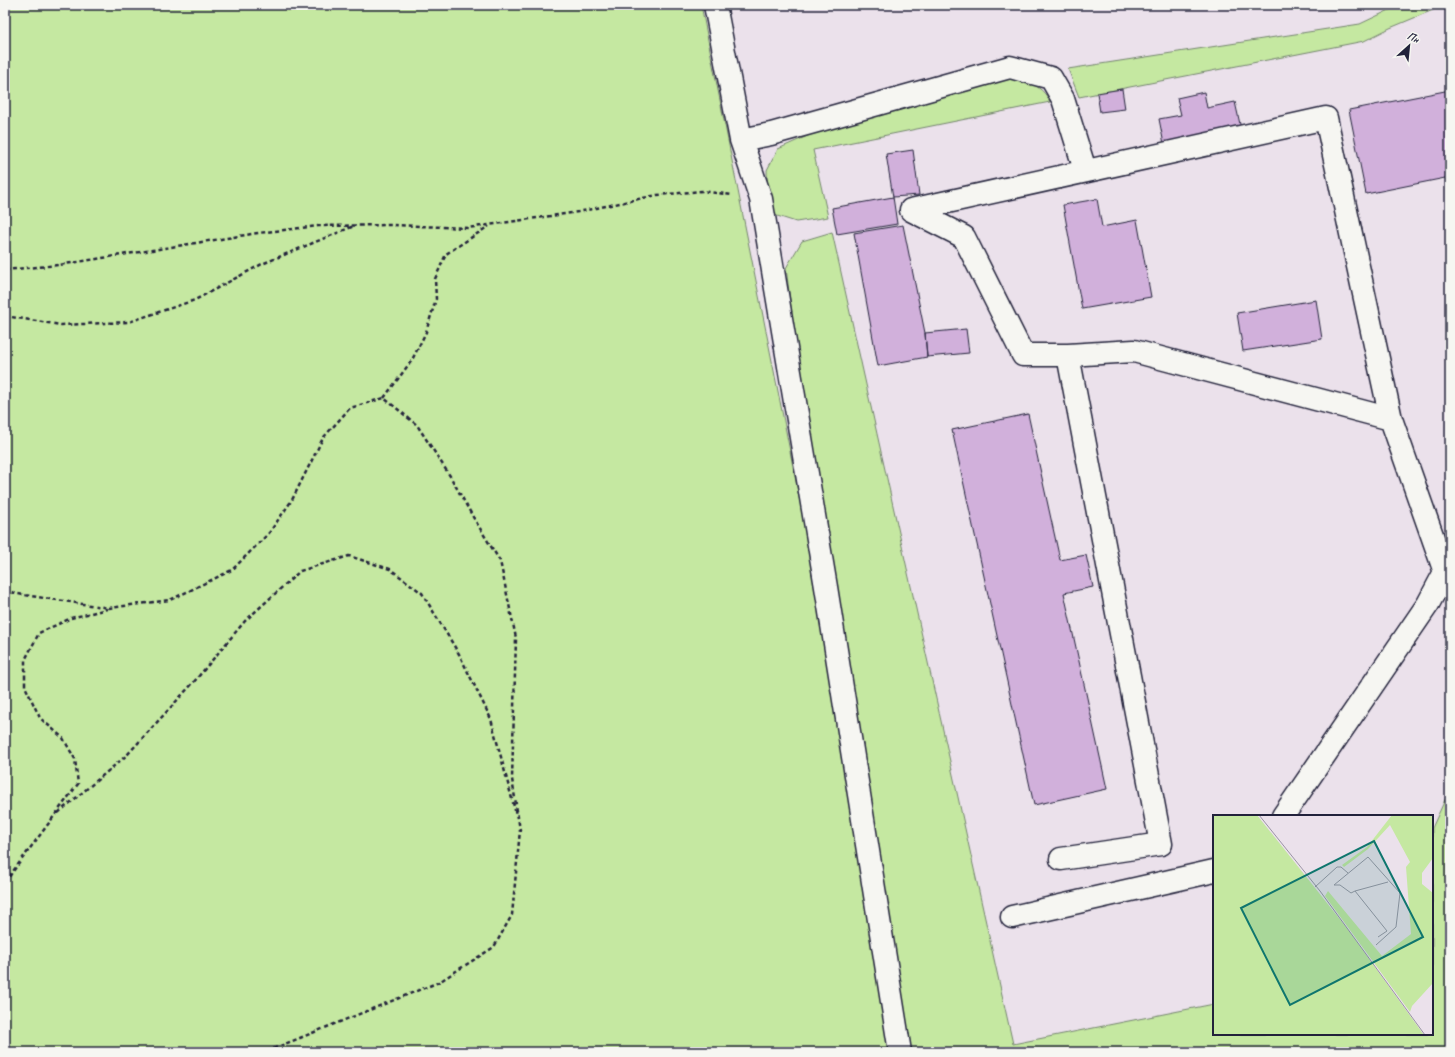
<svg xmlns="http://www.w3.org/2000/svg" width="1455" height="1057" viewBox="0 0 1455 1057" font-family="Caveat,sans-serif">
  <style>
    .green { fill: #c5e8a1; stroke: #74856e }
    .building { fill: #d1b0db; stroke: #22223b }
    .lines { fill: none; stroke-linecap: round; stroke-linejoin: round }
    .minor-casing { stroke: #22223b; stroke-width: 25 }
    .path { stroke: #22223b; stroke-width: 2.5; stroke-dasharray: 4 3; stroke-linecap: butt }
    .minor { stroke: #f6f6f2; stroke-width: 22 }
    .inset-road { fill: none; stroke: #9b95a5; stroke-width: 1 }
    .view { fill: #0f766e; fill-opacity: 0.15; stroke: #0f766e; stroke-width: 2 }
    .inset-edge { fill: none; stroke: #22223b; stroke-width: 2 }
  </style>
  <rect width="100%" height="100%" fill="#ebe1eb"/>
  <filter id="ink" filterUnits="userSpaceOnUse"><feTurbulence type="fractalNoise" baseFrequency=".025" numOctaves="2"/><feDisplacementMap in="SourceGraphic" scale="8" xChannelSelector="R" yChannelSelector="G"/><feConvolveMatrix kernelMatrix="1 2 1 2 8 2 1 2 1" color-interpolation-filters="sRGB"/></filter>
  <g filter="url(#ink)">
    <path class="green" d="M5,5H701L824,622L893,1052H5Z
      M1400,5H1445L1390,28L1364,41L1079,97L1068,69L1360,24Z
      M1019,76C1031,83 1045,89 1050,102L813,150L828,217L796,222L768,213L767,170L778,149L837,123L956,88Z
      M832,232L1013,1044L1214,1004V1034H1432V828L1450,789V1052H909L792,315L786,268L802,241Z"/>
    <path class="building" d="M1122,89L1125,109L1100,112L1097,93Z
      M1450,90V177L1366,194L1349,110Z
      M1204,92L1207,108L1235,102L1242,133L1165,149L1159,119L1181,115L1177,98Z
      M913,150L919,195L893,197L886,154Z
      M893,197L897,224L837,234L832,208Z
      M1097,199L1102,227L1137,220L1151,297L1082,309L1063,205Z
      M903,225L925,333L927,357L878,366L854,233Z
      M1316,300L1322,339L1243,351L1237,313Z
      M966,329L969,353L927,357L925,333Z
      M1028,414L1060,560L1086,555L1093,587L1064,593L1107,789L1034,805L952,430Z"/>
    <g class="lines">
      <defs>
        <path id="minor" d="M715,5L741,140L761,199L826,587L900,1052
          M741,140L771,134L1010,67L1051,78L1063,99L1085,170
          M911,210L1326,118L1391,419L1445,572L1428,604L1283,816
          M911,210L964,237L1023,355H1068L1161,844L1061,859
          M1068,355L1134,351L1391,419
          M1012,917L1214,871"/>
      </defs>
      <use href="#minor" class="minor-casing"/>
      <path class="path" d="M5,270L59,265L258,233L318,226L393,225L468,228L578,212L657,195L702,191L732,195
        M5,316L61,325L129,322L195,300L262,264L354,226
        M384,398L412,360L426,332L436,299L435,279L446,254L489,226
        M5,590L18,594L109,608L170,600L232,570L269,533L292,500L323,438L350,408L384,398L417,425L450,476L473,517L500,561L516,638L512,779L520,830L512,915L494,947L439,982L265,1052
        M58,813L127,755L193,683L245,621L300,571L349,556L390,569L422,593L459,654L491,719L517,818
        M5,882L78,784L75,759L63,738L40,718L25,686V660L39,633L71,618L107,609"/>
      <use href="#minor" class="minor"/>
    </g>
  </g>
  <g transform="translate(1213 815)">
    <rect width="220" height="220" fill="#ebe1eb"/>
    <path d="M44,0L133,112L211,220H0V1ZM179,0H220V43L209,58V69L220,78V168L199,191L197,197L112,81L115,76L169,141L198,119L193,52L197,47L177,10L155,34L131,52L129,50L154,32Z" fill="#c5e8a1"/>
    <path class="inset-road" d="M46,0L107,76L212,220M121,70L155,42L187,78L183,112L163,130M121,70H127L138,78L142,76L174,116L165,122M102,72L124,52H128L135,58M142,76L175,67"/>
    <path class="view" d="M161,26L210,122L77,190L28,93Z"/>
    <rect width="220" height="220" class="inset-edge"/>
  </g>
  <rect width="1455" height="1057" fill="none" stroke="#f6f6f2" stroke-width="20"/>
  <rect x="10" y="10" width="1435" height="1037" fill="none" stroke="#22223b" stroke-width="1.5" filter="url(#ink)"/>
  <g transform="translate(1409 46) rotate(27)" stroke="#f6f6f2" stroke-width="3" paint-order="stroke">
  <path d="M0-3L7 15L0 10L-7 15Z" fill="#22223b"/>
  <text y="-6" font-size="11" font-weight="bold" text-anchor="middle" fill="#22223b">Пн</text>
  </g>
</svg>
